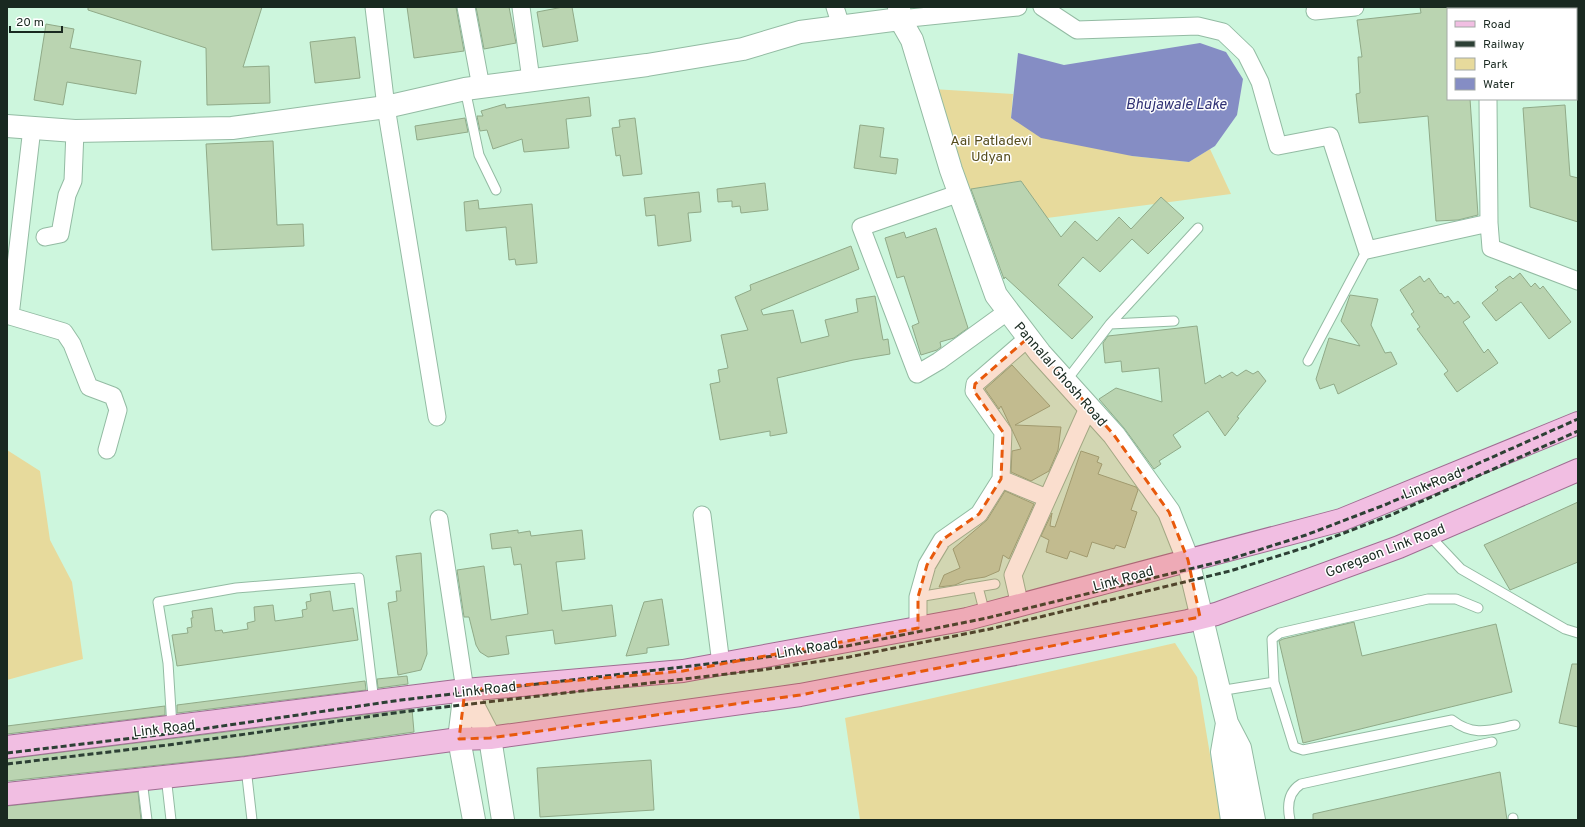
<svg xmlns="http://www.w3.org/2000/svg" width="1585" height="827" viewBox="0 0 1585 827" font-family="Overpass,sans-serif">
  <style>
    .green { fill: #e7da9c }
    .water { fill: #858dc4 }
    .building { fill: #bad4b1; stroke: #90aa88 }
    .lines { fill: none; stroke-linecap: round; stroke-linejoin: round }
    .service-casing { stroke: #93bba3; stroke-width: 11 }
    .minor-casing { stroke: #93bba3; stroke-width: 19 }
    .tertiary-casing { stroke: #93bba3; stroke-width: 24 }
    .primary-casing { stroke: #9f6d92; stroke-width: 24 }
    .service { stroke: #fff; stroke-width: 9 }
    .minor { stroke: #fff; stroke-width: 17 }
    .tertiary { stroke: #fff; stroke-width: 22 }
    .primary { stroke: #f1bee2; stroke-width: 22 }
    .rail { stroke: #2d4035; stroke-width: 3; stroke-dasharray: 6 3; stroke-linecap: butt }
    .marked { fill: #e8590c; fill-opacity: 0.2; stroke: #e8590c; stroke-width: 3; stroke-dasharray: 8 5; stroke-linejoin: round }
    .labels { text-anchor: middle; stroke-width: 3; stroke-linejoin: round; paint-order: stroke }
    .park-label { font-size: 14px; fill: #564d1d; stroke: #fff }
    .street-label { font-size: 14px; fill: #192920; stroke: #fff }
    .water-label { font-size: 15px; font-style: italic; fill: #2f3073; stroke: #fff }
  </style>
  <rect width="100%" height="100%" fill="#cdf6dd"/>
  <path class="green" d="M933,89L1013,94L1011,118L1132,156L1189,162L1210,149L1231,194L1047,218L1021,181L966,190Z
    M7,450L40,471L50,540L72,582L83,659L7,680Z
    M1175,643L1197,677L1221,820H860L845,718Z"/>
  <path class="water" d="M1200,43L1226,52L1243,79L1237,115L1215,146L1189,162L1132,156L1041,138L1011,118L1018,53L1064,65Z"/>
  <path class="building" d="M88,7H262L243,67L269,66L270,103L207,105L206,48L88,10Z
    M407,7H456L464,51L414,58Z
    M476,7H509L516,43L484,49Z
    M563,7H572L578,41L543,47L537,12Z
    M1420,7H1448V99H1470L1478,215L1458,220L1436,221L1428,116L1359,123L1356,94L1360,93L1358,57H1362L1357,20L1421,13Z
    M46,24L74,29L70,48L141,61L136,94L67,82L63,105L34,100Z
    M355,37L360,78L315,83L310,42Z
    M589,97L591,116L566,119L569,148L524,152L522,139L493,149L487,130L480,131L477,116H483L481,111L505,104L506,108Z
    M1565,105L1570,176L1578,178V222L1530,207L1523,108Z
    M465,118L468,132L417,140L415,126Z
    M635,118L642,174L623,176L620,155L616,156L612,128L620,127L619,120Z
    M860,125L884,128L880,157L898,159L896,174L854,168Z
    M273,141L277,225L303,224L304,246L212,250L206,144Z
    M1021,181L1061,237L1075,221L1097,241L1119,217L1131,229L1161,197L1184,218L1148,254L1132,239L1100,272L1083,257L1058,285L1093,317L1072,339L1005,277L1004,279L971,189Z
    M765,183L768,210L741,213L740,206L732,207V201L718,202L717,189Z
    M699,192L701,212L688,213L691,241L658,246L655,215L646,216L644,198Z
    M478,200L479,209L532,204L537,263L516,265L515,259L509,260L506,227L466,231L464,202Z
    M936,228L968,328L954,338L940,342L941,347L937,350L921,355L912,326L919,323L904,276L897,278L885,238L904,232L906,238Z
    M851,246L859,269L761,310L763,315L793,310L801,343L829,336L825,320L858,312L856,299L875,296L883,340L888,339L890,354L853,360L777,378L787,433L770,436V431L720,440L710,384L720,382L718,370L728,368L721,335L748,330L735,297L751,290L750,285Z
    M1520,273L1531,287L1535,283L1540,289L1543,286L1571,322L1549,339L1521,302L1496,321L1482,303L1498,290L1495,287L1510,276L1513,279Z
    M1420,276L1424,282L1429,278L1440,294L1441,293L1445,298L1448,296L1454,304L1458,301L1470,317L1463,322L1484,353L1488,349L1498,363L1457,392L1444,374L1448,371L1417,329L1420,327L1411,314L1414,312L1400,290Z
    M1350,295L1378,299L1371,325L1385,353L1391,352L1397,364L1338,394L1334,384L1320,389L1316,379L1329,338L1360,346L1341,321Z
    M1197,326L1205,384L1220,375L1222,378L1232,372L1237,376L1246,370L1253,374L1258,371L1266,381L1237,417L1239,418L1225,436L1208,411L1173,435L1181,447L1159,461L1161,464L1154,469L1124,428L1099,399L1116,388L1162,402L1159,368L1122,372L1121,361L1105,363L1103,343L1108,336Z
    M1012,365L1050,406L1015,425L1061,427L1058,450L1049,471L1031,481L1011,472L1012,451L1021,449L1001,406L999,409L985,389Z
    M1081,451L1099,457L1097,462L1102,464L1098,474L1136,487L1138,490L1131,510L1137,512L1125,548L1116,545L1114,549L1092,542L1087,557L1070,551L1067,559L1046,552L1049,540L1041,536L1052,513L1050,526L1055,527Z
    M1005,491L1034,504L1009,559L1003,555L999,571L985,577L966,580L955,585L939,587L944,575L960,568L953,549L987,520Z
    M1578,502V562L1510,590L1484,545Z
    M518,530V533L530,531L531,536L582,530L585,559L556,562L562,611L612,605L616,636L555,644L553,630L506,636L509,654L488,657L480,652L476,645L469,617H464L457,570L484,566L491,620L528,614L521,564L514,565L511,547L492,549L490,534Z
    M421,553L427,654L421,670L398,675L388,603L397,601L396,591H401L396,556Z
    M330,591L333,611L353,608L358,640L177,666L172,635L188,633L187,628L192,627L191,618H193L192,611L212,608L215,631L222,630L223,633L248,629L247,623L255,621L254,607L273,605L275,621L303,617L302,610L307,609L306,602L311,601L310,594Z
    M662,599L669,645L647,648V653L626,656L644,602Z
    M1354,622L1362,656L1496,624L1512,692L1303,743L1279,641L1283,639Z
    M1572,664H1578V727L1559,723Z
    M407,676L408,684L378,688L377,679Z
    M365,681L366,690L177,713V705Z
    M165,706V715L7,734V726Z
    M412,709L414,732L244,756L7,781V759Z
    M651,760L654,810L540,817L537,768Z
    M1500,772L1507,820H1313V814Z
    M138,792L141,820H7V806Z"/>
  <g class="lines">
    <defs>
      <path id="service" d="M465,89L479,155L496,190
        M1110,324L1174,321
        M1308,361L1367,250
        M1066,381L1110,324L1198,228
        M1428,534L1461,569L1565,629L1578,633
        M978,587L985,614
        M918,597L995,584
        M1274,682L1294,747L1303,750L1452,720C1474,737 1490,730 1515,725
        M1219,691L1274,682L1272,639L1280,633L1428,599H1456L1478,608
        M172,727L168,663L158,602L236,588L359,578L374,702
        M246,768L252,820
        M166,776L171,820
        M142,780L147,820
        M1513,818V820
        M1290,820C1287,806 1288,792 1301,784L1492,742"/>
      <path id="minor" d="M374,7L386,107L437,417
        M466,7L481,87
        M521,7L531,80
        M835,7L841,26
        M1042,7L1077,30L1198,26L1223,32L1246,54L1260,82L1278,146L1330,136L1367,250L1489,223
        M1488,7V9
        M1315,11L1355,7
        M900,19L1018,7
        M1488,99L1489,223L1491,248L1578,281
        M960,193L861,227L917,374L939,361L1008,311
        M45,237L60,234L67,195L73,181L75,131
        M7,315L10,316L32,128
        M10,316L64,332L72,344L89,387L113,396L118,410L107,450
        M1001,479L1003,432L974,391L975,384L1028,338
        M702,515L721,664
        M439,519L465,690
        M1020,606L1013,575L1089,406
        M918,628V597L927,565L942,540L979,514L1001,479L1047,498"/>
      <path id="tertiary" d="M899,7L900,19L912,40L951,170L996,295L1040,353L1114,435L1169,512L1188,560L1227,723L1240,748L1254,820
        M7,126L75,131L232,128L386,107L465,89L647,65L743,49L800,32L900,19
        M465,690L490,738L503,820
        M465,690L459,739L474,820
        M1227,723L1222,752L1232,820"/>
      <path id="primary" d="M7,747L465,690L683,671L967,619L1341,520L1578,423
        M7,794L246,768L459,739L490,738L800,695L1188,621L1216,614L1399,547L1578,470"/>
    </defs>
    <use href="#service" class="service-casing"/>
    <use href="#minor" class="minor-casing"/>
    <use href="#tertiary" class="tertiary-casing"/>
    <use href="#primary" class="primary-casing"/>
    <use href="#service" class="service"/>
    <use href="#minor" class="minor"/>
    <use href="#tertiary" class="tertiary"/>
    <use href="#primary" class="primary"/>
    <path class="rail" d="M7,753L167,734L401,700L759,658L847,646L987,618L1227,560L1306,535L1387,504L1578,419
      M7,764L168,745L402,712L761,670L849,657L990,629L1230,571L1310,546L1391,515L1578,431"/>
  </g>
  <path class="marked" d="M1028,338L1114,435L1169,512L1188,560L1200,617L800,695L490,738L459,739L465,690L683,671L918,628V597L927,565L942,540L979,514L1001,479L1003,432L974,391L975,384Z"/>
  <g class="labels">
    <g class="park-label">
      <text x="991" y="145">Aai Patladevi<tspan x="991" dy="16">Udyan</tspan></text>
    </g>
    <g class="street-label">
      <text transform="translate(1061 374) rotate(49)" y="5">Pannalal Ghosh Road</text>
      <text transform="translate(1432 483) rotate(-22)" y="5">Link Road</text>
      <text transform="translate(1385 550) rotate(-21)" y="5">Goregaon Link Road</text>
      <text transform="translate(1123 578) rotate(-15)" y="5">Link Road</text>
      <text transform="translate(807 648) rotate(-10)" y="5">Link Road</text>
      <text transform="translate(485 689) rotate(-6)" y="5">Link Road</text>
      <text transform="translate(164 728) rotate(-7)" y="5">Link Road</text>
    </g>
    <g class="water-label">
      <text x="1176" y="109">Bhujawale Lake</text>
    </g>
  </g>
  <rect width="1585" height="827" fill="none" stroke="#192920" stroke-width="16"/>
  <rect x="1447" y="8" width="130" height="92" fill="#ffffff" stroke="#a3a9a6"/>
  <rect x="1455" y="21" width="20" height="6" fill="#f1bee2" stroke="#a3a9a6"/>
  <text x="1483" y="28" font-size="12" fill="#192920">Road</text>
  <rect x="1455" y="41" width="20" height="6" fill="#2d4035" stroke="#a3a9a6"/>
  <text x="1483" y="48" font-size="12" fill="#192920">Railway</text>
  <rect x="1455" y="58" width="20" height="12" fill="#e7da9c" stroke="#a3a9a6"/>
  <text x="1483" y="68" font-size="12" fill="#192920">Park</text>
  <rect x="1455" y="78" width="20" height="12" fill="#858dc4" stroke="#a3a9a6"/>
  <text x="1483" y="88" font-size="12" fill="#192920">Water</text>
  <path d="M10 26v6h52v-6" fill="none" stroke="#192920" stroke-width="2"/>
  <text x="16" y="26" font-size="12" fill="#192920" stroke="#ffffff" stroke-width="3" paint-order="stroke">20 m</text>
</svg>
